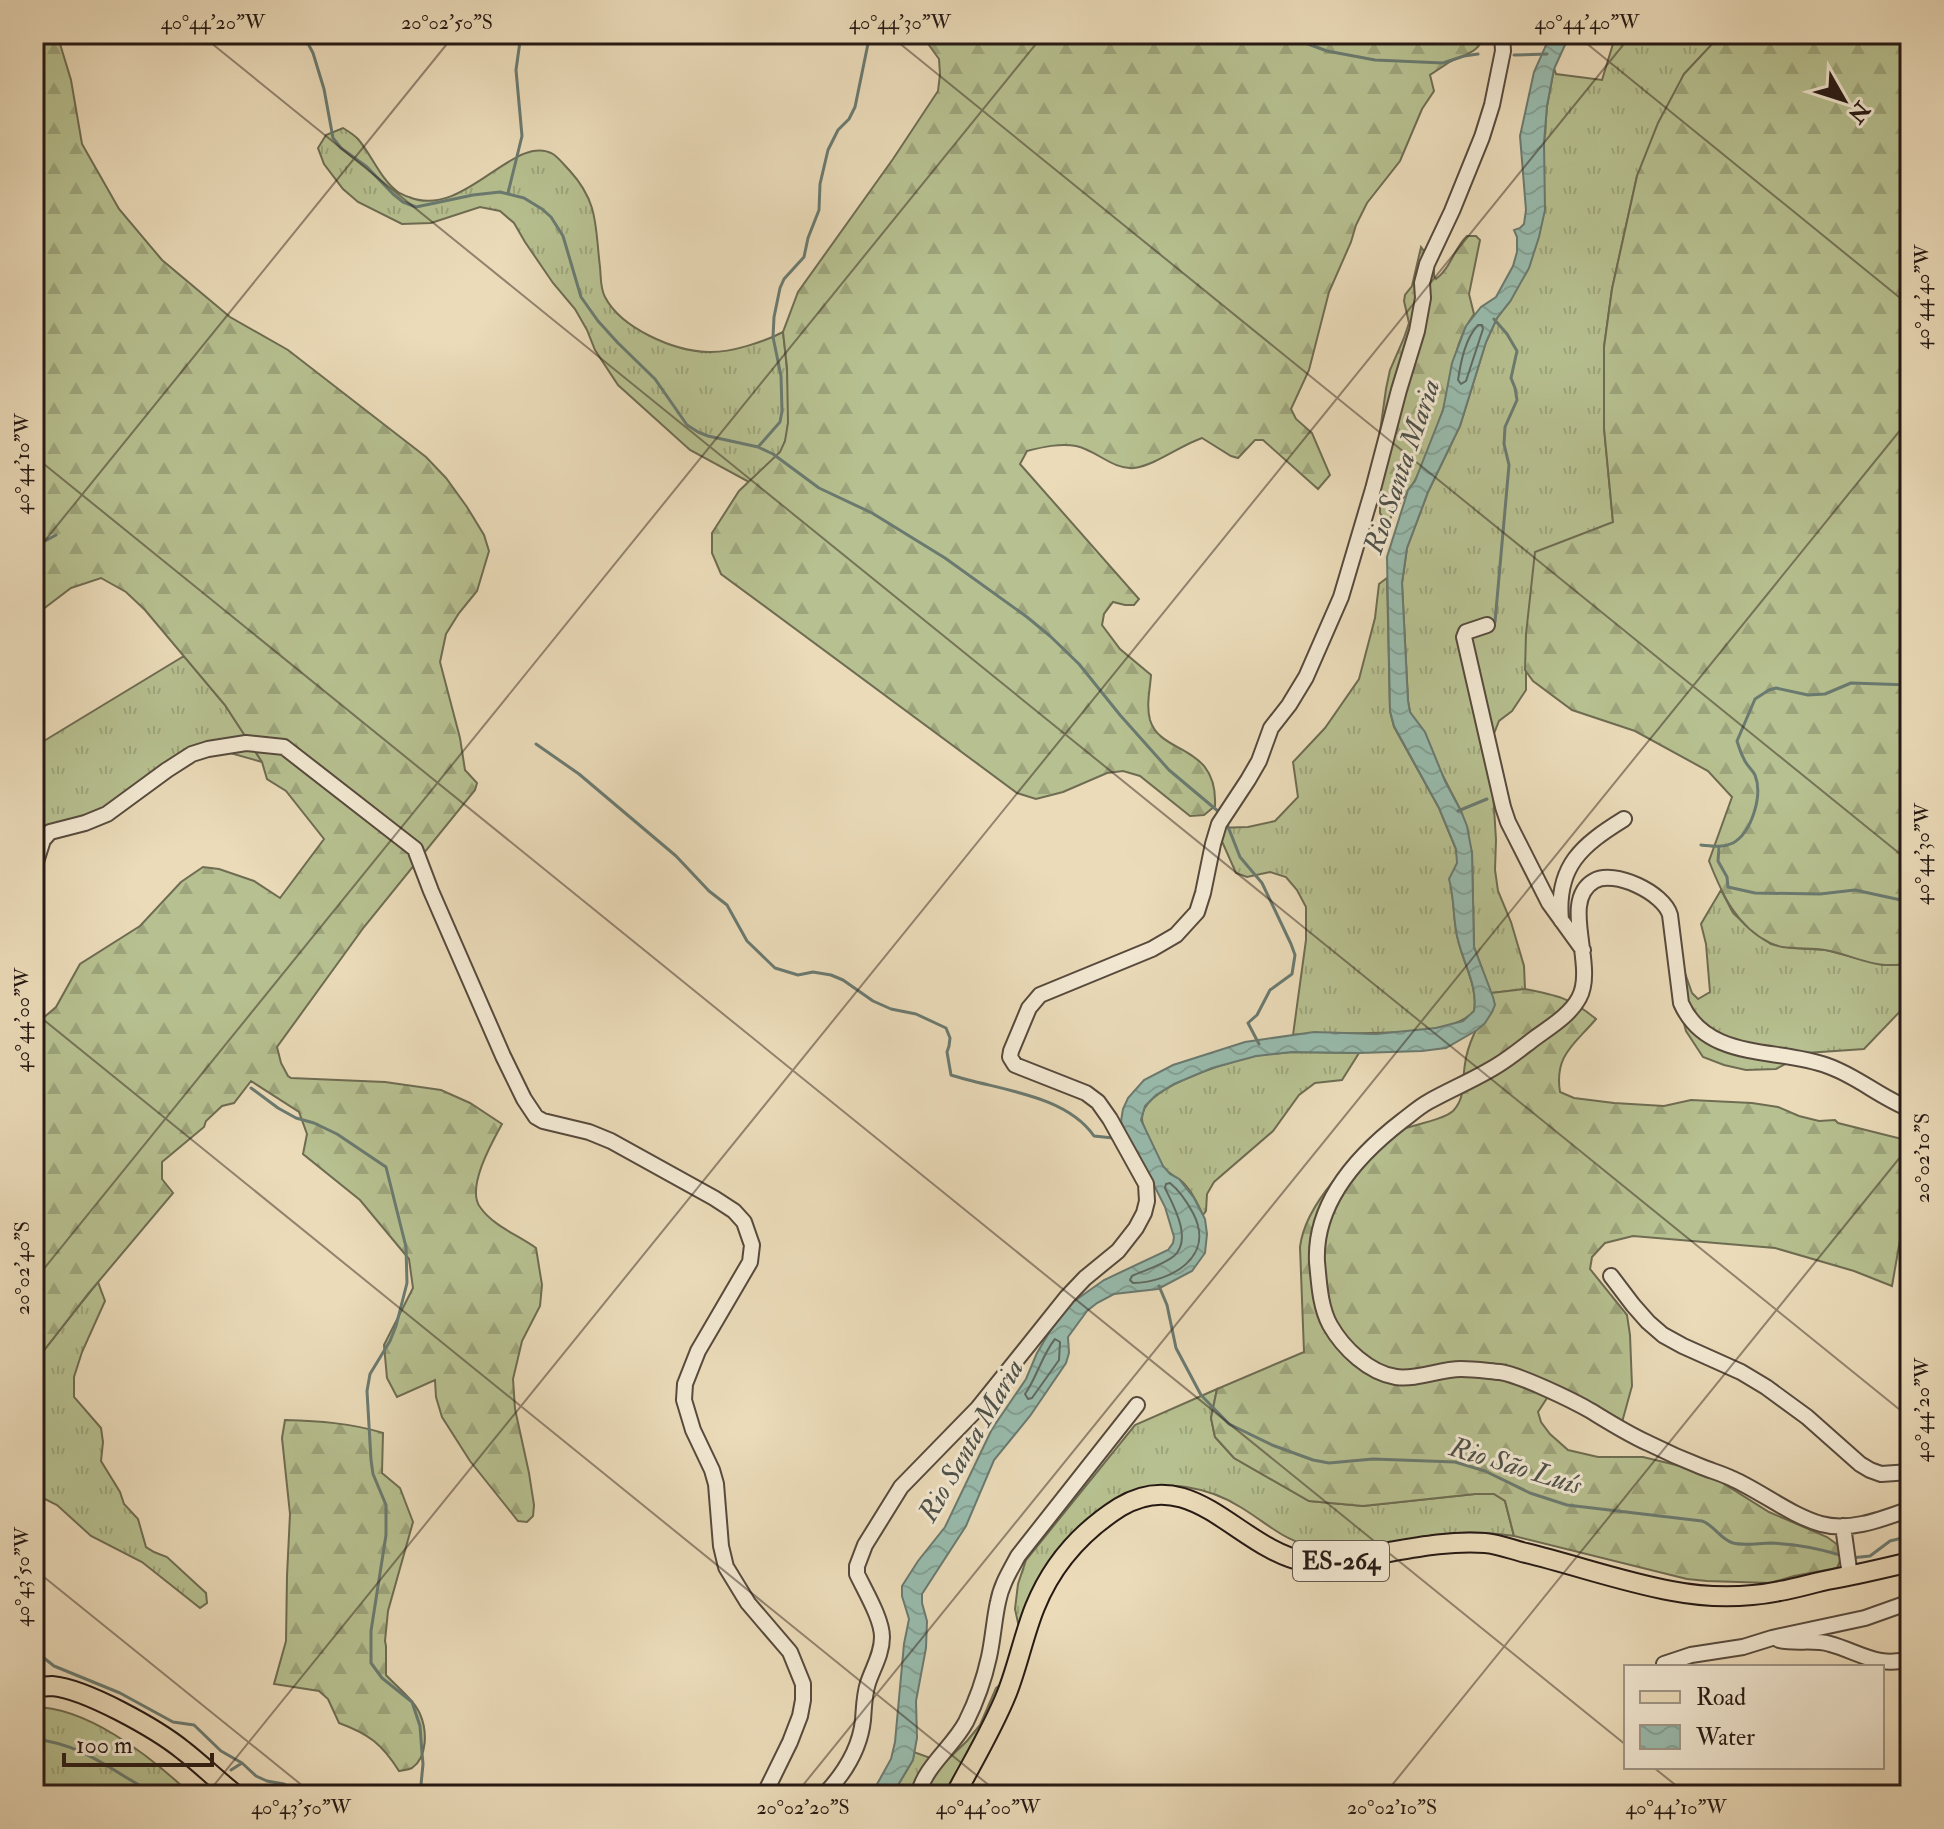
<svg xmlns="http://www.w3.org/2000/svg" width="1944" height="1829" viewBox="0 0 1944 1829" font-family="'IM FELL Double Pica',serif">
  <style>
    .grass { fill: url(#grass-tufts); stroke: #6e6c52; stroke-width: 2 }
    .forest { fill: url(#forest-firs); stroke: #6e6c52; stroke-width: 2 }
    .water { fill: url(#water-waves); stroke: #6a7a70; stroke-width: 2 }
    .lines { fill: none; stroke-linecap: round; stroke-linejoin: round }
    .shore { stroke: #5f6a60; stroke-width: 2 }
    .stream { stroke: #6a7a70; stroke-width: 3 }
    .minor-casing { stroke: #574a3d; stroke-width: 18 }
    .major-casing { stroke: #261914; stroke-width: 22 }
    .minor { stroke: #f2e8d2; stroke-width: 14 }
    .major { stroke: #ebdbb9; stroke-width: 18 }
    .ticks { fill: none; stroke: #261914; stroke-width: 2; stroke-opacity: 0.45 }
    .labels { text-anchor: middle; stroke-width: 6; stroke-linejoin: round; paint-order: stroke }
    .shield { fill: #f2e8d2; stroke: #63574d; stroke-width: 2 }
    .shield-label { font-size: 24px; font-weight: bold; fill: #261914 }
    .water-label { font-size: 28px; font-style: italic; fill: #4e524a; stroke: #f2e8d2 }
    .neatline { fill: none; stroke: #261914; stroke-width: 3 }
    .ticks-label { font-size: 20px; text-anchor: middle; fill: #261914 }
  </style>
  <defs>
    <pattern id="grass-tufts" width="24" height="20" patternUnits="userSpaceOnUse" patternTransform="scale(2)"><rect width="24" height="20" fill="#b7c090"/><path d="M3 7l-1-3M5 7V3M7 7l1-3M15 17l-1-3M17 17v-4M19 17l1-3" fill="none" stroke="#9da47b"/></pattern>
    <pattern id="forest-firs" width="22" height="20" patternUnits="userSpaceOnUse" patternTransform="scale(2)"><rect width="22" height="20" fill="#b7c090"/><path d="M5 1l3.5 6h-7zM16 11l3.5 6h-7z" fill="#9da47b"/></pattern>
    <pattern id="water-waves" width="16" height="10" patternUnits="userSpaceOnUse" patternTransform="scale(2)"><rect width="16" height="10" fill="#98bbad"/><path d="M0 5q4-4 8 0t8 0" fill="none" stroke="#83a094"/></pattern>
  </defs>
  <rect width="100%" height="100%" fill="#ebdbb9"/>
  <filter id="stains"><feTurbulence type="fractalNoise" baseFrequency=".0025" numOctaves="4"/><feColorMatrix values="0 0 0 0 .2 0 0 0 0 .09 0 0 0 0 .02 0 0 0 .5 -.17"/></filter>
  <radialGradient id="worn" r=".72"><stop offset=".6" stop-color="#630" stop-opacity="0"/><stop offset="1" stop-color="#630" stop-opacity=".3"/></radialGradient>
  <path class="grass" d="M1616,34H1715L1716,40L1684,74L1637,176L1612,289L1604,347V428L1613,522L1526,634V690L1512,711L1499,721L1493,736L1491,758L1496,840L1495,870L1498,891L1511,922L1524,966L1525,989L1491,993L1474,947L1472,853L1461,811L1410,712L1408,701L1402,583L1407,548L1428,492L1460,426L1486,342L1497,318L1511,300L1544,143L1547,106L1554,68L1556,74L1602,80Z
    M343,128C348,131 354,135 358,139C371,154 381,180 398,192C399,193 408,197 409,197C464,220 514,132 553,154C559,158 565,166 570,171C599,203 595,227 600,267C601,276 600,288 605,297C621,328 673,351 708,352C730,353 764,342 783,332C786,358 795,431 781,451C773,463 759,473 749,482L690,450L618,385L595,350L587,330L575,309L553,283L525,242L514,223L500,211L480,207L431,223L402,224L358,202L343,189L324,164L318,148L326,135Z
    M1387,578L1390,711L1394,727L1439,808L1456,849L1458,863L1450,879C1454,898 1453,912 1456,930C1459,957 1479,985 1474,1011C1448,1043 1333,1029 1293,1035L1306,940V907L1297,890L1286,877L1270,872L1247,877L1236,873L1216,828L1248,827L1275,821L1298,797L1293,762L1325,728L1359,679L1375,618L1379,584Z
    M184,656L225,705L262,762L216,749L195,756L104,813L44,829L34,841V747Z
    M1721,890L1733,913L1749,928L1771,944L1792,948L1826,950L1883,965L1910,964V1001L1864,1049L1806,1053L1776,1069L1746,1070L1724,1065L1703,1057L1686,1031L1669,968L1681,962L1692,993L1698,999L1710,992L1706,944L1701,924Z
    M1292,1052L1359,1053L1342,1080L1315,1083L1299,1095L1273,1131L1214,1182L1207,1194L1206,1211L1203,1215C1197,1203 1190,1187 1179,1179C1173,1175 1169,1174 1164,1168C1155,1156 1148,1138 1143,1124C1131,1089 1230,1062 1255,1056C1267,1054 1280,1053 1292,1052Z
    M98,1282L105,1301L82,1352L74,1377V1397L101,1428L103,1442L101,1461L120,1492L124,1504L138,1519L146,1547L154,1552L167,1557L206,1593L207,1603L200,1608L142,1562L91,1536L57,1505L41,1497L34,1495V1363Z
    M1217,1389L1211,1418L1215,1437L1234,1458L1309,1501L1363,1506L1475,1494H1494L1505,1501L1514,1536C1488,1532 1462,1531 1436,1535C1398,1541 1360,1556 1322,1549C1286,1543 1271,1526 1242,1508C1225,1497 1206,1490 1186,1487C1129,1478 1060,1541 1040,1590C1028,1620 1027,1653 1014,1683C998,1722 975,1759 954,1795H892L913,1760L914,1752L944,1763L967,1741L980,1725L996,1688L1012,1675L1019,1661L1020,1632L1015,1609L1018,1584L1026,1560L1135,1425Z
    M34,1707C86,1707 147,1754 184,1788L189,1795H34Z"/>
  <path class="forest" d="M34,34H57L71,80L82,144L119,209L162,260L230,317L288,350L426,457L446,478L467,507L484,535L489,551L477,591L459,613L446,634L440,662L460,738L465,770L477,783L475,790L364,927L277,1047L281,1063L288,1076L291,1078L385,1082L441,1090L470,1103L502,1124C492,1142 466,1188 480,1207C493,1226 518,1235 536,1248L542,1285L540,1306L522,1341L513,1379L515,1409L529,1473L534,1505L533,1516L527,1522L518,1521L470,1461L442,1417L436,1397L435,1380L397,1397L387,1378L384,1345L413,1288L409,1259L360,1200L303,1154L307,1134L299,1112L251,1081L234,1103L222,1106L206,1121L204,1127L162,1162V1179L173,1193L88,1294L34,1363V1023L42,1019L56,1007L80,964L140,926L181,882L203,867L219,869L254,881L280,898L324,839L286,791L267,779L262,762L225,705L145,610L126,592L101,578L71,588L34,616Z
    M921,34H1484C1480,54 1463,54 1448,63C1442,67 1436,71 1430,75L1434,91L1422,109L1400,161L1367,203L1356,225L1351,242L1329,292L1309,370L1291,409L1296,419L1312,433L1330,475L1318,489L1263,440H1255L1238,458L1231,456L1202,438C1181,445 1156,465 1134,468C1113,470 1096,450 1076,446C1060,443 1043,447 1027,451L1020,464L1139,599L1134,605H1125L1113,602L1104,614L1102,625L1120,649L1151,675C1150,690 1146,705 1150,720C1161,756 1218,743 1215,806L1204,815L1190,816L1140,776L1123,771L1107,773L1063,792L1036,799L1017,793L721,574L712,553V533L739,491L780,452L785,441L788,423L787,367L783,332L798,292L893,159L938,91L940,74L939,59Z
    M1715,34H1910V964C1902,965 1893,965 1885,965C1865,964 1845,953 1825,950C1808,947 1786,951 1770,943C1736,926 1722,894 1709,861L1732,797L1708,771L1635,731L1572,710L1533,681L1525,670L1526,634L1535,552L1613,522L1604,428V347L1612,289L1637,176L1658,123L1684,74L1716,40Z
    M1467,236H1476L1480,240L1469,294L1474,314C1450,348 1455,378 1442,413C1434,434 1425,464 1414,482C1406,495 1397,505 1390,519H1384L1380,513V479L1376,460L1386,389L1390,370L1404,338L1409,323L1404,301L1405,295L1412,286L1421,247L1434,264V276L1436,279C1451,268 1454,248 1467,236Z
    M1525,989C1556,995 1571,998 1596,1019C1575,1044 1554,1055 1560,1092L1574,1098L1614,1103L1664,1106L1691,1100L1752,1103L1778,1107L1799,1116L1819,1121L1835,1120L1838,1123L1910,1141V1217H1904L1892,1286L1854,1271L1775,1248L1633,1236L1605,1243L1592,1257L1590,1269L1627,1315L1630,1335L1632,1386L1621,1426L1549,1395L1538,1412L1541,1422L1550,1434L1568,1450L1598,1457H1643L1705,1472L1769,1512L1827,1537L1838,1545L1841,1559L1837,1568L1794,1576L1770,1583L1707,1581L1687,1579L1514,1536L1505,1501L1494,1494H1475L1363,1506L1309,1501L1234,1458L1215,1437L1211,1418L1217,1389L1304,1352L1300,1247C1305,1206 1352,1153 1389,1134C1405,1126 1442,1121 1453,1111C1466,1098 1462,1080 1465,1064C1466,1055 1470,1043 1474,1034C1482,1017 1500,1018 1491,993Z
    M285,1420C318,1421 351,1423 383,1433L382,1473L400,1488L413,1522L388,1611L385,1641L386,1646V1675C397,1687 414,1700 420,1714C427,1730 428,1757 412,1768C408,1770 403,1770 399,1771C382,1744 369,1734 339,1723L328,1699L319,1691L274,1684L286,1641L287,1576L290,1514L282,1438Z"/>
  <path class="water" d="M1551,34H1570L1554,69L1547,106L1544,143L1545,210L1539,237L1529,268L1511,300L1497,318L1486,342L1460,426L1428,492L1407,548L1402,583L1408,701L1410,712L1425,732L1445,781L1461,811L1467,826L1472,853L1474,947L1493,997L1495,1005L1492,1012L1485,1023L1477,1030L1446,1048L1422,1051L1359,1053L1292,1052L1256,1056L1212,1068L1174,1084L1156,1095L1145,1106L1141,1120L1163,1166L1170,1174L1179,1179L1194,1198L1205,1219L1207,1234L1205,1253L1192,1271L1158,1289L1114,1294L1097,1303L1087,1311L1068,1337L1069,1353L1066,1363L1030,1416L994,1460L966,1526L922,1594V1603L927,1621L926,1648L916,1701L917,1738L913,1760L892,1795H871L891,1759L895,1742L904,1644L909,1619L902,1596V1586L918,1561L945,1527L992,1429L1026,1379L1037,1353L1056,1321L1073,1302L1104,1280L1168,1250L1173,1243L1174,1237L1165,1207L1149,1175L1127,1138L1121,1121L1123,1109L1128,1098L1144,1080L1173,1065L1245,1042L1314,1032L1376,1034L1436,1028L1463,1021L1474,1011C1479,984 1459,956 1456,930C1453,912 1454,897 1449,879L1457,863L1456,849L1439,808L1394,726L1390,711L1387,557L1405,500L1408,490L1415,481L1443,410L1452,363L1466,326L1481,307L1496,297L1513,266L1517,252V237L1514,230L1520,228L1524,224L1526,210L1520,136L1534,72Z"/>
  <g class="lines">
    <path class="shore" d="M1478,325H1482L1483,329L1466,381L1461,384L1458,380C1461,361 1465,339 1478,325Z
      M1170,1183C1180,1191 1187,1202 1193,1213C1216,1257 1171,1282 1133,1283L1130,1280L1132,1276C1145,1270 1163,1265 1174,1256C1193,1239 1173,1205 1165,1188L1166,1184Z
      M1055,1339L1060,1342L1059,1360L1032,1398L1028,1399L1025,1394C1037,1377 1042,1355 1055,1339Z"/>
    <path class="stream" d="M303,34L313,53L324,89L333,138L341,148L367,167L393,194L403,202L416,207L473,195L500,192L524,198L542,209L551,217L563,236L581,297L598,321L618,343L655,379L687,425L698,432L708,436L758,447L773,454L819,488L872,513L945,558L1027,617L1050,636L1079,664L1120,715L1169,770L1219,812
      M1281,34L1327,51L1375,60L1443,63L1464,56L1478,54
      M1514,55L1547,54
      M508,193L522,136L516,70L521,34
      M1494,319L1507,334L1517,351L1511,378L1515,388L1517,400L1505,427L1504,444L1509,465L1495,622
      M758,447L780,422L782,411L781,376L773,337L774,317L780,288L784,279L804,257L808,238L819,210L820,184L828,150L838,130L849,119L855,107L870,34
      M34,547L56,535
      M536,744L579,774L676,856L709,891L727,905L747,941L775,968L798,975L813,972L831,975L843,980L873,1001L891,1009L916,1014L946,1028L950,1038L949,1046L947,1052L951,1075C997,1090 1065,1094 1094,1136L1113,1138
      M1458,811L1487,799
      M1227,824L1240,857L1262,883L1291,944L1295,955L1292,974L1270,990L1257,1015L1248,1023L1259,1044
      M1701,845C1712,846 1723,848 1733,843C1752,832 1763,795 1755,775C1752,769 1746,765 1744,759C1741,754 1739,747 1737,741L1755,699L1769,690L1776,688L1808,695L1825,694L1851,683L1910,685
      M1719,847L1718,861L1727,877L1728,887L1755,893L1820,894L1855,890L1910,902
      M251,1088L278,1108L296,1118L314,1123L337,1134L386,1167L406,1247L407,1283L396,1326L390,1341L370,1374L367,1391L371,1460L373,1474L386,1505V1535L371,1631V1663L382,1678L412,1702L420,1726L422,1753L423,1764L420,1795
      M1159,1286L1167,1305L1176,1348L1201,1395L1229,1424L1272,1445L1313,1460L1329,1463L1373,1459L1455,1462L1485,1471L1530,1493L1567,1505L1702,1521C1714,1525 1720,1539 1733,1543C1744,1546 1759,1543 1771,1543C1794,1544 1818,1548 1840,1555
      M1851,1558L1870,1556L1890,1541L1910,1536
      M34,1650L54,1666L120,1693L173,1722L194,1725L221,1751L242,1763L256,1776L267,1781L284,1784L306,1795
      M34,1739C84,1744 114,1773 157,1795
      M231,1770L242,1763"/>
    <defs>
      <path id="minor" d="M1487,625L1466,632L1464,637L1503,807L1508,822L1549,903L1583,950
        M34,868L43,840L50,832L85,823L107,814L167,770L192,754L208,749L246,743L284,747L415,849L431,891L503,1056L524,1099L536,1117L543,1121L589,1132L611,1141L714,1198L734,1211L744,1222L752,1245L750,1262L698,1351L685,1384L684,1400L693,1430L712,1470L716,1484L721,1546L726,1567L748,1603L790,1652L803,1684V1700L800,1716L790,1742L764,1795
        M1561,920C1556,866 1582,845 1624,819
        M1910,1109C1881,1098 1857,1076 1828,1066C1778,1047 1707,1062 1681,1003L1670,915C1664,893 1614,869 1594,881C1559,901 1597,965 1579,998C1570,1015 1550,1027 1535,1038C1523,1047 1511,1057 1498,1065C1476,1079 1451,1089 1428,1102C1419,1107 1410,1115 1402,1121C1358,1155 1314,1202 1317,1262C1319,1282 1320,1307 1330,1325C1343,1348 1369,1373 1396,1377C1417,1380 1440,1369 1461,1369C1473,1369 1488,1371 1500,1372C1520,1375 1572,1400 1591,1411C1609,1422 1628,1434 1648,1443C1666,1452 1684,1460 1702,1467C1712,1471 1723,1474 1733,1479C1760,1491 1792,1516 1821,1524C1850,1532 1882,1519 1910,1509
        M1611,1276L1633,1305L1648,1322L1663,1335L1683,1346L1741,1372L1766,1387L1807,1417L1860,1464L1870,1470L1881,1474L1910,1472
        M1843,1526L1850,1576
        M1779,1640C1796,1644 1814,1639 1830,1644C1857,1651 1881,1670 1910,1658
        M1664,1664L1691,1655L1743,1647L1772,1638L1865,1618L1910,1602
        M824,1795C844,1774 860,1749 863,1720C864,1708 864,1695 868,1683C873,1668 882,1654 882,1637C882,1619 865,1591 857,1574V1566L865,1545L901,1487L978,1408L1067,1297L1085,1278L1118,1251L1136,1228L1144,1213L1147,1201L1146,1184L1110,1119L1098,1102L1086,1093L1015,1065L1010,1057L1011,1051L1029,1008L1040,995L1152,949L1176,935L1197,912L1203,893L1213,844L1219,824L1248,780L1259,761L1271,728L1289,705L1306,677L1341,597L1373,489L1399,390L1417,331L1423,298L1422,283L1427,264L1452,211L1482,137L1492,105L1503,51L1502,34
        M918,1795C925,1766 952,1748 966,1722C976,1702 984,1680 989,1657C993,1639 994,1620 998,1602C1001,1585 1010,1571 1018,1556L1137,1405"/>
      <path id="major" d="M34,1688C40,1687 47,1686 52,1686C86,1689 157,1729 184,1751C202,1765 218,1781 236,1795
        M955,1795C973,1761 993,1728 1007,1693C1018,1665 1024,1634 1035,1607C1052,1565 1082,1531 1120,1507C1193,1463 1238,1549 1306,1562C1325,1566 1346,1560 1365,1556C1404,1550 1445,1540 1485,1543C1499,1544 1513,1550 1526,1553C1575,1565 1623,1582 1672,1591C1708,1598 1745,1598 1780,1591C1798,1588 1816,1582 1833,1579C1859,1574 1885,1568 1910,1562"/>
    </defs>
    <use href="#minor" class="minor-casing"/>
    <use href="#major" class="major-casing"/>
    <use href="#minor" class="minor"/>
    <use href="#major" class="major"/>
  </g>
  <path class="ticks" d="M200,34L1910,1418M888,34L1910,862M1575,34L1910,306M34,456L1626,1745M34,554L455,34M34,1012L1001,1795M34,1281L1044,34M34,1569L314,1795M1653,1767L1688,1795M206,1795L1632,34M795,1795L1910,418M1384,1795L1910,1145"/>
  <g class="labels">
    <rect class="shield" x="1293" y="1541" width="96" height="40" rx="6"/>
    <g class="shield-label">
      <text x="1341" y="1569">ES-264</text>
    </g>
    <g class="water-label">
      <text transform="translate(1401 466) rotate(-71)" y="10">Rio Santa Maria</text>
      <text transform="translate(970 1440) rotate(-60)" y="10">Rio Santa Maria</text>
      <text transform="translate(1516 1465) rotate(17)" y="10">Rio São Luís</text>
    </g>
  </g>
  <rect width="1944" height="1829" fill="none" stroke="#ebdbb9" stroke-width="88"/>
  <rect x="1624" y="1665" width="260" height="104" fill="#f2e8d2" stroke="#a09586" stroke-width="2"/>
  <rect x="1640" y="1691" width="40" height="12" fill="#ebdbb9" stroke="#a09586" stroke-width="2"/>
  <text x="1696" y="1705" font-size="24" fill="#261914">Road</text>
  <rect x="1640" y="1725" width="40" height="24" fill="url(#water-waves)" stroke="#a09586" stroke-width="2"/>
  <text x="1696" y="1745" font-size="24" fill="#261914">Water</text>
  <g transform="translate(1844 100) rotate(129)" stroke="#f2e8d2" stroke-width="6" paint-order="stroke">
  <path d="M0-6L14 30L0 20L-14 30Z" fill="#261914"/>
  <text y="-12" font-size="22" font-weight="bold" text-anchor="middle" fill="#261914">N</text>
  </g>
  <path d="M64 1753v12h148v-12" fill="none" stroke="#261914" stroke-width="4"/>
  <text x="76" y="1753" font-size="24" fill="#261914" stroke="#f2e8d2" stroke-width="6" paint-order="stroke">100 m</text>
  <rect x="44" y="44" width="1856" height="1741" class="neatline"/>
  <g class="ticks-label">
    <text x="213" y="29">40°44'20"W</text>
    <text x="447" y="29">20°02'50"S</text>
    <text x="900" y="29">40°44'30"W</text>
    <text x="1587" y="29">40°44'40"W</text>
    <text transform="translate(1922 297) rotate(-90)" y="7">40°44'40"W</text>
    <text transform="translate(22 464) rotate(-90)" y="7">40°44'10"W</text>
    <text transform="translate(1922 854) rotate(-90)" y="7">40°44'30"W</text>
    <text transform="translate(22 1020) rotate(-90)" y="7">40°44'00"W</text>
    <text transform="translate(1922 1158) rotate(-90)" y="7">20°02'10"S</text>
    <text transform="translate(22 1268) rotate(-90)" y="7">20°02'40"S</text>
    <text transform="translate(1922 1410) rotate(-90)" y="7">40°44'20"W</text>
    <text transform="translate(22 1577) rotate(-90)" y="7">40°43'50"W</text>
    <text x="301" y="1814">40°43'50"W</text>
    <text x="803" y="1814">20°02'20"S</text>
    <text x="988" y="1814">40°44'00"W</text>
    <text x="1392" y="1814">20°02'10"S</text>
    <text x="1676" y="1814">40°44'10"W</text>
  </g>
  <rect width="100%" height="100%" filter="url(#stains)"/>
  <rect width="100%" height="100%" fill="url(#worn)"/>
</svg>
